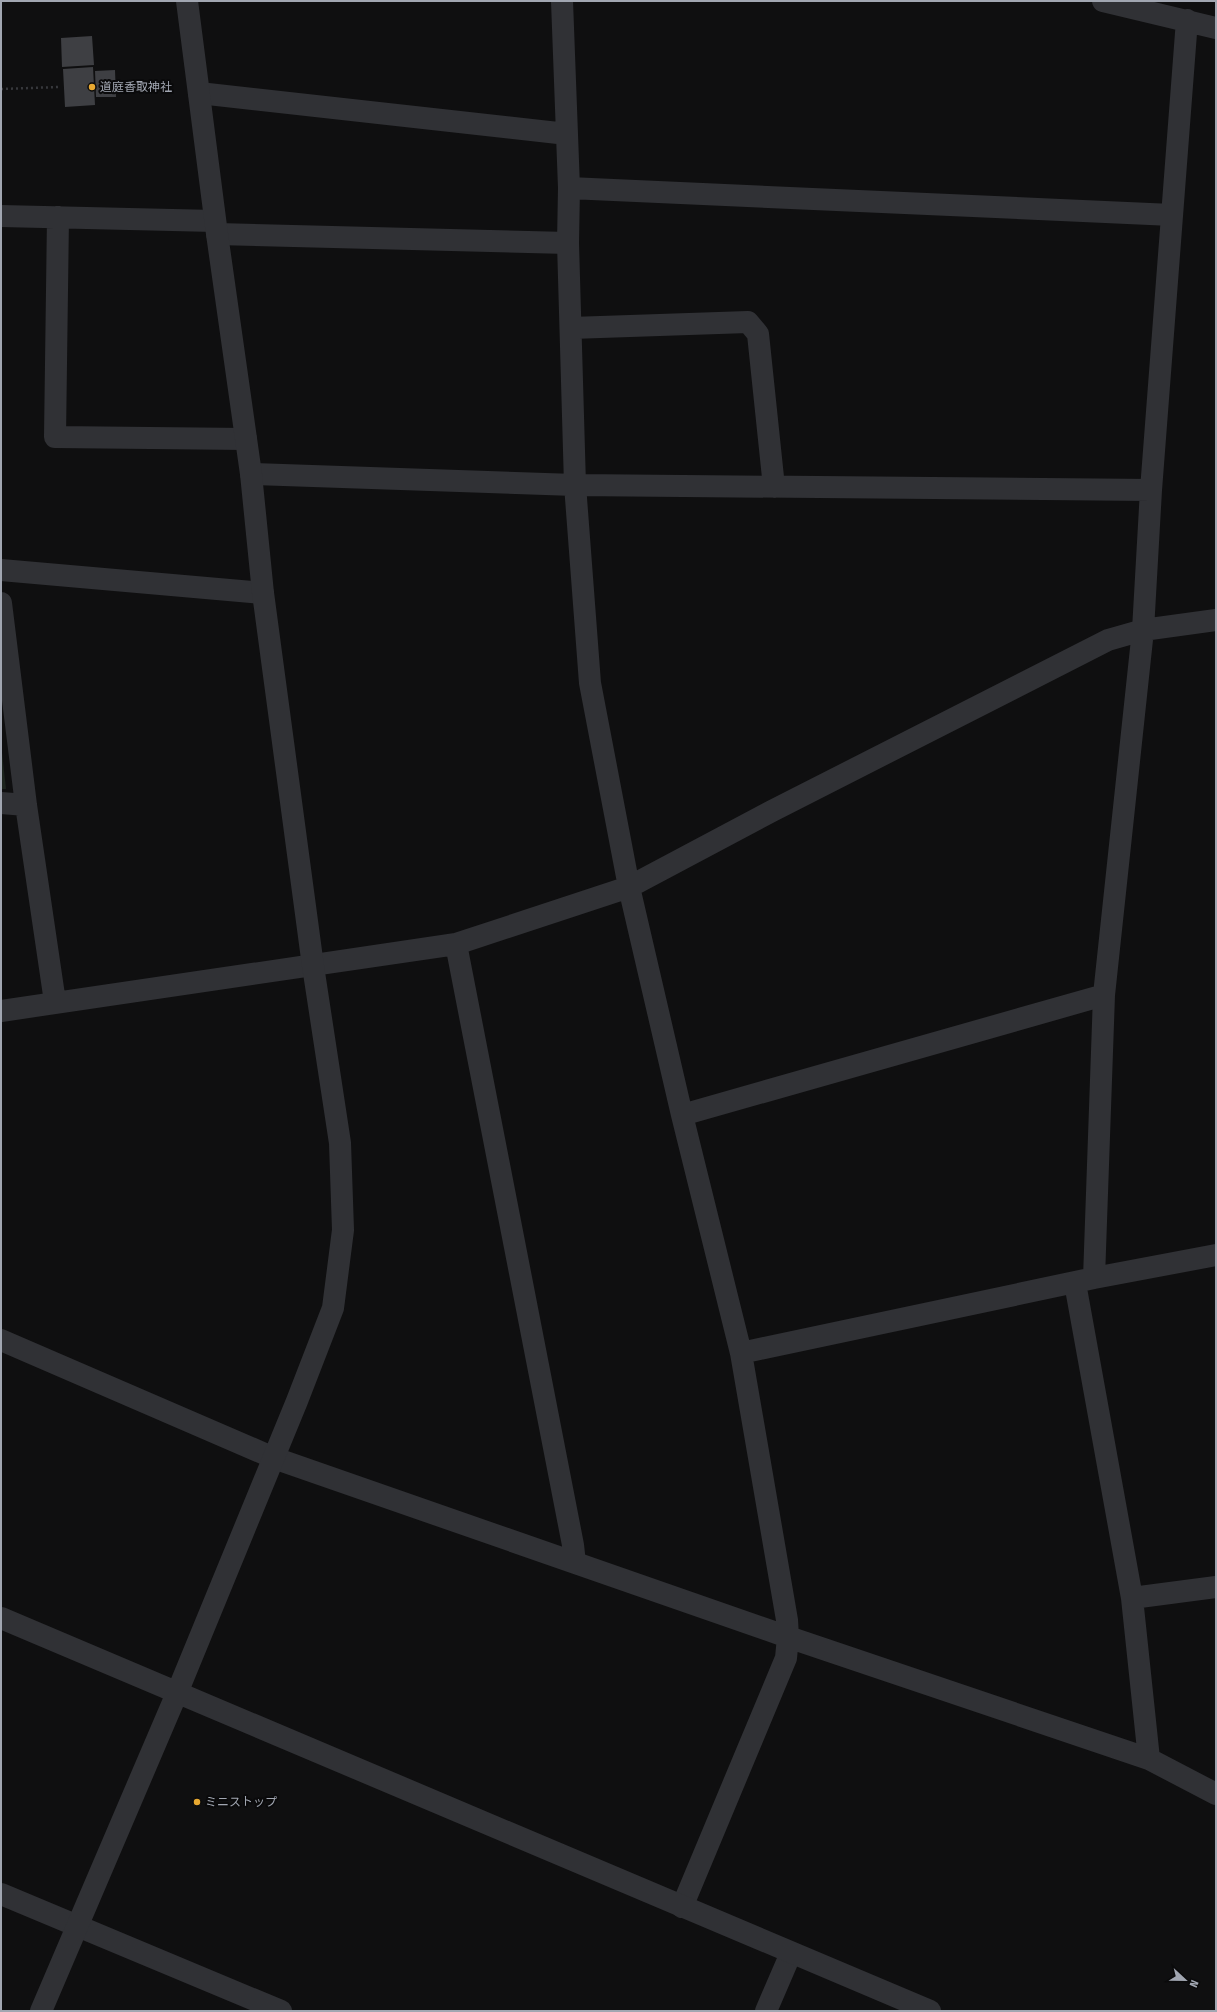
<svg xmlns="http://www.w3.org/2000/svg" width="1217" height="2012" viewBox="0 0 1217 2012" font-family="'Fira Sans Condensed','Noto Sans JP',sans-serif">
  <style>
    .green { fill: #1c231d }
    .building { fill: #3e3f43 }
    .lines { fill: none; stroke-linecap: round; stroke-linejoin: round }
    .path { stroke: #37383c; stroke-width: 2.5; stroke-dasharray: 2 3; stroke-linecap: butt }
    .minor { stroke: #303135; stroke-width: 22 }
    .tertiary { stroke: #303135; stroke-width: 22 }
    .poi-dot { fill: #e7a831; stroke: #0a0a0b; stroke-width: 1.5 }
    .labels { text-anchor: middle; stroke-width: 4; stroke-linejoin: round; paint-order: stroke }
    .poi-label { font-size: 12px; fill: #a1a6b1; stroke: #0a0a0b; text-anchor: start }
  </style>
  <rect width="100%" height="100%" fill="#0f0f10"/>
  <path class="green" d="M1,743L6,789H1Z"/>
  <path class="building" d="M92,36L94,65L62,67L61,38Z
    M93,67L95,105L65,107L63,69Z
    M115,70L116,97H96L95,71Z"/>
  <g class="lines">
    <path class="path" d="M1,89L59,87"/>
    <path class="minor" d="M562,1L569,188L568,243L575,485L590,683L629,887L682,1115L741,1353L787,1620L788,1637L786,1658L682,1907
      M1103,1L1216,28
      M199,93L567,134
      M569,188L1172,215
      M1,216L215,221
      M58,217L55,437L246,439
      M217,234L568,243
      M571,328L748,322L758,334L774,487
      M251,474L575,485L1151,490
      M1,570L263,593
      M1,603L26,805L55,1002
      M1,803L26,805
      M456,944L573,1545L575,1563
      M1,1011L456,944L629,887L772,811L1108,640L1143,630L1216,620
      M682,1115L1104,995
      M1094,1278L1104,995L1143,630L1151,490L1187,20
      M1075,1283L1132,1598L1149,1759
      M1,1340L274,1458L788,1637L1149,1759L1216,1794
      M741,1353L1094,1278L1216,1255
      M1132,1598L1216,1587
      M1,1894L281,2011
      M766,2011L791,1953"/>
    <path class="tertiary" d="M1,1618L930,2011
      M41,2011L177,1693L297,1401L333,1308L343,1230L340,1143L313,966L263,593L251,474L217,234L187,1"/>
  </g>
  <g class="poi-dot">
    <circle cx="92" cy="87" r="4"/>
    <circle cx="197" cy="1802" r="4"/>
  </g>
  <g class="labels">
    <g class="poi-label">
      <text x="100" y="91">道庭香取神社</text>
      <text x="205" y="1806">ミニストップ</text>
    </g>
  </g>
  <rect width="1217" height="2012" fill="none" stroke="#a1a6b1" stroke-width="4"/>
  <g transform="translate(1185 1980) rotate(112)" stroke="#0a0a0b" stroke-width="3" paint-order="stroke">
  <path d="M0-3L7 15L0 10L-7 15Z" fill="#a1a6b1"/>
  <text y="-6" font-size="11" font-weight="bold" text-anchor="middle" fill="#a1a6b1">N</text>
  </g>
</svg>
